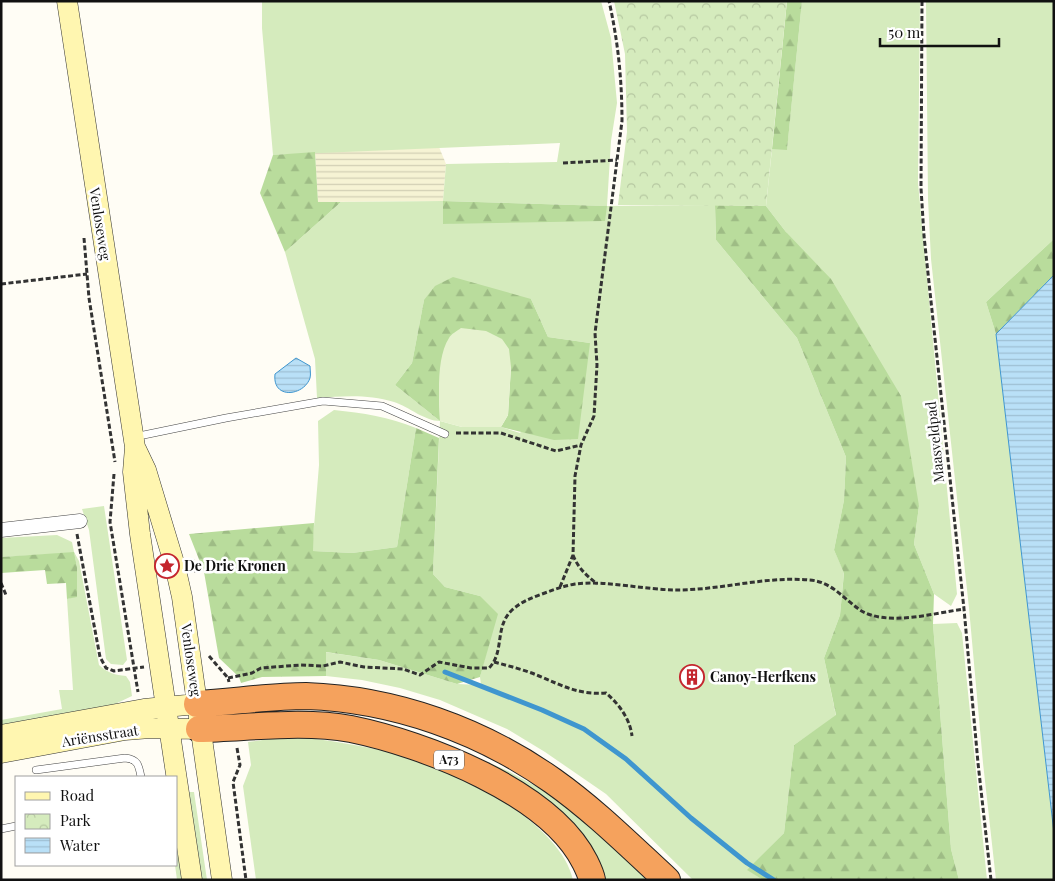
<svg xmlns="http://www.w3.org/2000/svg" width="1055" height="881" viewBox="0 0 1055 881" font-family="'Playfair Display',serif">
  <style>
    .farmland { fill: url(#farmland-rules) }
    .grass { fill: #d5ebbd; fill-rule: evenodd }
    .forest { fill: url(#forest-firs) }
    .park { fill: url(#park-crowns) }
    .pitch { fill: #e6f2cf }
    .water { fill: url(#water-rules); stroke: #3f96cf }
    .lines { fill: none; stroke-linecap: round; stroke-linejoin: round }
    .stream { stroke: #3f96cf; stroke-width: 5 }
    .service-casing { stroke: #444; stroke-width: 8 }
    .minor-casing { stroke: #444; stroke-width: 15 }
    .secondary-casing { stroke: #333; stroke-width: 21 }
    .motorway-casing { stroke: #222; stroke-width: 28 }
    .path { stroke: #333; stroke-width: 3; stroke-dasharray: 5 2.5; stroke-linecap: butt }
    .service { stroke: #fff; stroke-width: 7 }
    .minor { stroke: #fff; stroke-width: 14 }
    .secondary { stroke: #fff6b0; stroke-width: 20 }
    .motorway { stroke: #f5a25d; stroke-width: 26 }
    .labels { text-anchor: middle; stroke-width: 5; stroke-linejoin: round; paint-order: stroke }
    .shield { fill: #fff; stroke: #585858; stroke-width: 1 }
    .shield-label { font-size: 12px; font-weight: bold; fill: #111 }
    .street-label { font-size: 14px; fill: #111; stroke: #fff }
    .poi-label { font-size: 14px; font-weight: bold; fill: #111; stroke: #fff; text-anchor: start }
  </style>
  <defs>
    <pattern id="farmland-rules" width="6" height="5" patternUnits="userSpaceOnUse" patternTransform="scale(1.25)"><rect width="6" height="5" fill="#f6f3d4"/><path d="M0 2.5h6" fill="none" stroke="#d2cfb5"/></pattern>
    <pattern id="forest-firs" width="22" height="20" patternUnits="userSpaceOnUse" patternTransform="scale(1.25)"><rect width="22" height="20" fill="#b9dc9c"/><path d="M5 1l3.5 6h-7zM16 11l3.5 6h-7z" fill="#9ebc85"/></pattern>
    <pattern id="park-crowns" width="20" height="18" patternUnits="userSpaceOnUse" patternTransform="scale(1.25)"><rect width="20" height="18" fill="#d5ebbd"/><path d="M2 6a3 3 0 1 1 6 0M12 15a3 3 0 1 1 6 0" fill="none" stroke="#b6c8a1"/></pattern>
    <pattern id="water-rules" width="6" height="5" patternUnits="userSpaceOnUse" patternTransform="scale(1.25)"><rect width="6" height="5" fill="#b9e0f7"/><path d="M0 2.5h6" fill="none" stroke="#9ebfd3"/></pattern>
  </defs>
  <rect width="100%" height="100%" fill="#fffdf5"/>
  <path class="farmland" d="M439,147L446,164L443,201L318,202L315,152Z"/>
  <path class="grass" d="M262,1H601L611,38L617,103L611,141L607,206L715,205L716,240L797,338L846,457L844,500L834,550L844,572L840,615L824,658L836,716L794,745L784,833L748,870L763,880H693L606,794L545,752L507,729L440,700L400,688L362,680L326,676L325,652L379,660L457,684L481,685L480,677L488,646L480,596L445,587L433,574L440,421C425,421 409,407 394,402C368,394 344,396 317,398L315,359L285,252L341,202L443,201L446,164L557,162L560,143L273,155L262,28ZM444,201L606,206H607L444,224ZM531,299L548,337L590,343L520,433L501,427H462L440,421L395,385L412,363L424,300Z
    M802,1H920L918,183L957,594L951,606L934,594L914,544L919,506L786,232L766,206L772,149H787Z
    M926,1H1054V239L986,302L996,334L1054,833V880H996L983,763L969,608L931,259L928,199Z
    M334,410C363,413 389,417 416,428L397,547L352,553L312,551L319,465L318,421Z
    M104,506L127,660L123,665L111,664L106,659L89,530L82,509Z
    M57,535L72,542L74,552L79,561L99,665C108,673 115,675 126,676L130,682L132,696L113,705L1,725V720L62,709L59,690H73L67,599L77,596V567L74,553L1,557V538Z
    M957,623L962,633L987,880H959L951,849L933,624Z
    M291,736C326,740 362,745 396,754C451,768 560,820 573,880H256L243,786L251,765L248,742Z
    M430,737L508,771L554,796L657,880H599L595,865L429,741Z
    M188,792H194L207,880H199Z
    M176,835L183,880H177L175,865Z"/>
  <path class="forest" d="M787,1H802L787,150L772,149Z
    M315,152L318,202H341L285,252L260,193L273,155Z
    M443,201L607,206L605,221L443,224Z
    M715,205L766,206L786,232L831,279L901,396L919,506L914,544L934,594L933,624L951,849L959,880H763L747,870L784,833L794,745L836,715L824,658L840,615L844,573L834,550L844,500L846,457L797,338L716,240Z
    M1054,239V275L996,334L986,302Z
    M453,277L531,299L548,337L590,343L578,439L554,440L501,427L508,415L511,367L439,394L440,421L395,385L412,363L424,300L435,286Z
    M416,428L439,438L433,574L445,587L480,596L498,614L480,677L457,684L379,660L326,652V676L262,677L241,683L239,677L219,658L204,572L189,534L314,523L313,551L352,553L397,547Z
    M74,552L77,567V597L67,599L66,583L47,584L45,570L1,573V557Z"/>
  <path class="park" d="M614,1H787L766,206L618,205L627,132L625,54Z"/>
  <path class="pitch" d="M461,328L486,331L502,339L509,349L511,367L508,415L501,427H462L440,421C439,398 436,358 449,338C451,334 457,331 461,328Z"/>
  <path class="water" d="M1054,275V833L996,334Z
    M296,358L310,366C310,370 311,374 310,378C304,396 272,400 275,374Z"/>
  <g class="lines">
    <path class="stream" d="M445,672L542,710L584,729L626,759L691,818L747,863L774,880"/>
    <defs>
      <path id="service" d="M134,437L226,418L323,401L382,406L445,434
        M36,770L125,758C138,759 139,766 141,777
        M1,829L16,826"/>
      <path id="minor" d="M1,530L80,521"/>
      <path id="secondary" d="M67,1L135,447L133,472L140,534L192,880
        M136,449L146,470L175,566L182,597L222,880
        M1,735L144,709L197,704
        M1,753L125,730L150,728L199,729"/>
      <path id="motorway" d="M197,704C233,702 270,696 306,696C394,699 481,730 553,781C594,810 630,846 667,880
        M199,729C249,728 302,720 351,729C424,744 550,792 585,862C588,868 591,874 592,880"/>
    </defs>
    <use href="#service" class="service-casing"/>
    <use href="#minor" class="minor-casing"/>
    <use href="#secondary" class="secondary-casing"/>
    <use href="#motorway" class="motorway-casing"/>
    <path class="path" d="M922,1L921,188L924,236L964,609L978,763L991,880
      M563,163L617,160
      M84,238L89,298L115,462
      M1,284L87,274
      M456,433H501L556,451L581,445
      M114,474L110,522L138,692
      M77,534L100,657L106,668L114,671L144,667
      M573,555C578,568 586,575 597,584
      M193,560L196,573
      M1,583L6,595
      M560,587L573,555L575,476L581,445L594,416L597,365L595,333L622,121C622,80 618,41 609,1
      M209,656L228,678L229,682
      M494,662C509,666 525,670 539,676C563,686 579,695 606,693C619,704 630,719 632,736
      M228,678L252,673L261,668L301,665L323,666L340,662L364,667L403,669L420,675L439,662L471,668H489C505,652 494,627 512,610C521,602 531,598 542,594C553,590 563,586 575,584C606,580 645,590 677,590C721,590 765,576 809,580C831,581 844,599 860,610C887,627 934,613 964,609
      M237,748L240,765L233,782L246,880"/>
    <use href="#service" class="service"/>
    <use href="#minor" class="minor"/>
    <use href="#secondary" class="secondary"/>
    <use href="#motorway" class="motorway"/>
  </g>
  <defs>
    <symbol id="sight-ring" viewBox="-11 -11 22 22"><circle r="9.5" fill="#fff" stroke="#c4262e" stroke-width="1.5"/><path d="M0-6L1.8-2.2L6-1.7L2.9 1.2L3.7 5.4L0 3.3L-3.7 5.4L-2.9 1.2L-6-1.7L-1.8-2.2Z" fill="#c4262e"/></symbol>
    <symbol id="building-ring" viewBox="-11 -11 22 22"><circle r="9.5" fill="#fff" stroke="#c4262e" stroke-width="1.5"/><path d="M-4-6H4V6H1V3H-1V6H-4ZM-2.5-4.3h1.7v1.8h-1.7ZM.8-4.3h1.7v1.8H.8ZM-2.5-1h1.7V.8h-1.7ZM.8-1h1.7V.8H.8Z" fill="#c4262e"/></symbol>
  </defs>
  <g fill-rule="evenodd">
    <use href="#sight-ring" x="153" y="552" width="28" height="28"/>
    <use href="#building-ring" x="678" y="663" width="28" height="28"/>
  </g>
  <g class="labels">
    <rect class="shield" x="434" y="750.5" width="30" height="19" rx="4"/>
    <g class="shield-label">
      <text x="449" y="764">A73</text>
    </g>
    <g class="street-label">
      <text transform="translate(100 224) rotate(81)" y="5">Venloseweg</text>
      <text transform="translate(935 442) rotate(-96)" y="5">Maasveldpad</text>
      <text transform="translate(191 660) rotate(82)" y="5">Venloseweg</text>
      <text transform="translate(100 736) rotate(-9)" y="5">Ariënsstraat</text>
    </g>
    <g class="poi-label">
      <text x="184" y="571">De Drie Kronen</text>
      <text x="710" y="682">Canoy-Herfkens</text>
    </g>
  </g>
  <rect width="1055" height="881" fill="none" stroke="#111111" stroke-width="5"/>
  <rect x="15" y="776" width="162" height="90" fill="#ffffff" stroke="#a0a0a0"/>
  <rect x="25" y="792" width="25" height="8" fill="#fff6b0" stroke="#a0a0a0"/>
  <text x="60" y="801" font-size="15" fill="#111111">Road</text>
  <rect x="25" y="814" width="25" height="15" fill="url(#park-crowns)" stroke="#a0a0a0"/>
  <text x="60" y="826" font-size="15" fill="#111111">Park</text>
  <rect x="25" y="838" width="25" height="15" fill="url(#water-rules)" stroke="#a0a0a0"/>
  <text x="60" y="851" font-size="15" fill="#111111">Water</text>
  <path d="M880 38v8h119v-8" fill="none" stroke="#111111" stroke-width="2.5"/>
  <text x="888" y="38" font-size="15" fill="#111111" stroke="#ffffff" stroke-width="4" paint-order="stroke">50 m</text>
</svg>
